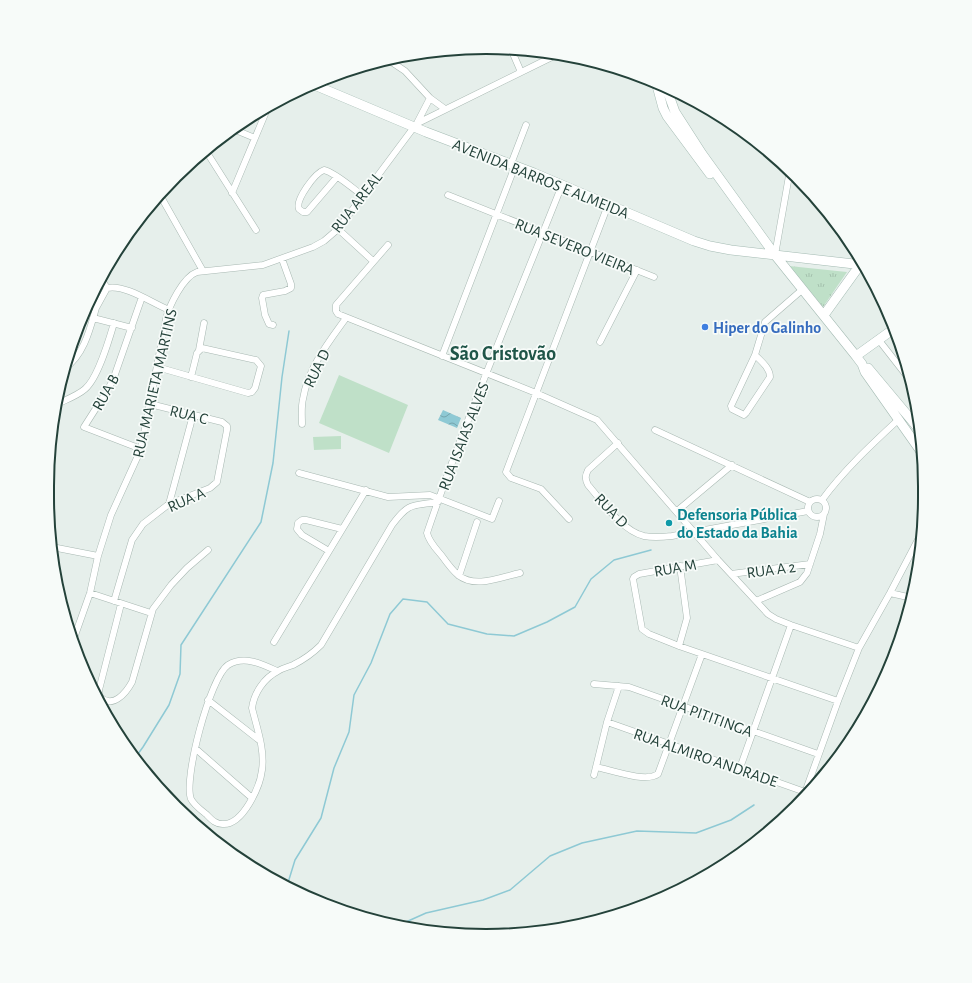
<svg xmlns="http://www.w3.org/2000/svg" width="972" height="983" viewBox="0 0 972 983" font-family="'Alegreya Sans',sans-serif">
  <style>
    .park { fill: url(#park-tufts) }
    .pitch { fill: #bfe0c8 }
    .water { fill: url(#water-waves) }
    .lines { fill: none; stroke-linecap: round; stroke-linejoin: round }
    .stream { stroke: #8ec9d4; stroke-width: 1.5 }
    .street-casing { stroke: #a8b8b2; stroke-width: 7 }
    .secondary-casing { stroke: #a4bbb3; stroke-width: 10 }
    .street { stroke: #fff; stroke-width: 6 }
    .secondary { stroke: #fff; stroke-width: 9 }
    .shop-dot { fill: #3f7fe0; stroke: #f7fbf9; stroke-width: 1.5 }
    .culture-dot { fill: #0f9aa8; stroke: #f7fbf9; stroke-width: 1.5 }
    .labels { text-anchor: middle; stroke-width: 3.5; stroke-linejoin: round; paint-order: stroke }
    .street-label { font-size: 16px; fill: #24423a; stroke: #f7fbf9 }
    .shop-label { font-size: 16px; font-weight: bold; fill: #366cbe; stroke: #f7fbf9; text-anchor: start }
    .culture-label { font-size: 16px; font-weight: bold; fill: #0d838f; stroke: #f7fbf9; text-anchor: start }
    .district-label { font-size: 20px; font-weight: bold; fill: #1f5548; stroke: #f7fbf9 }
    .rim { fill: none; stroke: #24423a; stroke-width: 2 }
  </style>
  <defs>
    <pattern id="park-tufts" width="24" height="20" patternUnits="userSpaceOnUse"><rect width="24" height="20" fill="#bfe0c8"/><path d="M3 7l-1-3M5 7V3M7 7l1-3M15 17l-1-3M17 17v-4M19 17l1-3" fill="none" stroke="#a4c1ad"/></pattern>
    <pattern id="water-waves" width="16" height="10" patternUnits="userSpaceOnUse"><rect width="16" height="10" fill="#8ec9d4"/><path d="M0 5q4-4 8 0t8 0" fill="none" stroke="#74a5ad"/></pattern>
  </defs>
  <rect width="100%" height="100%" fill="#e6efeb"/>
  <path class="park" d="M789,266L847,272L823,307Z"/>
  <path class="pitch" d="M339,375L408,405L389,453L319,423Z
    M341,436V449L314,450L313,437Z"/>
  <path class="water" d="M443,410L461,418L457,428L438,420Z"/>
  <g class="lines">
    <path class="stream" d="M135,758L143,747L169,705L180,674L181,645L261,522L273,463L282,377L289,331
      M287,886L295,860L321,818L334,768L349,732L354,695L371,663L390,614L403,599L427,602L448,624L487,634L514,636L547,622L575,607L591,579L614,560L651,550
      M397,926L426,913L483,900L510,890L550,856L582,843L637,831L696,833L731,820L754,805"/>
    <defs>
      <path id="street" d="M511,49L521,72
        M387,59L405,71L430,98L445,109
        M418,123L558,54
        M233,129L255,138
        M206,151L256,230
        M511,164L526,125
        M337,177L307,212H303L299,209C295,200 315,173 324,170C336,173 352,188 362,195
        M232,193L268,107
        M160,195L203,271
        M448,195L654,277
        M338,229L373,261
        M388,245L336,305V311L338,314L536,393L597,420L718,560L768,614L776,619L791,625L859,648
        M775,255L790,170
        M107,288C125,284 152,303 169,310
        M96,308L107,288L101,279
        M93,318L132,328
        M273,325L269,324L265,315L262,298L263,295L285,291L291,288V284L282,259
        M878,339L910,380
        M600,342L637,270
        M199,350L204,323
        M755,355C761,361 770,368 770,377L746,413L744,415L732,409L731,406L755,355L765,322L803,289
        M442,356L515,166
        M157,367L248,393L252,392L255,388L261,366L256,360L202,348L197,353L191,377
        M65,368C84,355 90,329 96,308L90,299
        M55,405C65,400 77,396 85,389C98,378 109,340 114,323
        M302,424C302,416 301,407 303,399C308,368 328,343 346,318
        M655,430L810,502
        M618,443L588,470C585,476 585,479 588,485C602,501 622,531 644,536C654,538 663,537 672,536L808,511
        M141,449L84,427L107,391L113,380L142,297
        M299,473L388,497L430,495L492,519L499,501
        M808 508a9 9 0 1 1 18 0a9 9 0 1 1-18 0Z
        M822,500C844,470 871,445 898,420
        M169,504L193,415
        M677,511L732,465
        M569,519L541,489L511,478L506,472L608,205
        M52,547L98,556
        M329,551L302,535L297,529L298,523L302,520H306L342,529
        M718,560L639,574L634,577L633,579L642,629L649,634L679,646L838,701
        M520,573C501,577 475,589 458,575C452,570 447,563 442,556C437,550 429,542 427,533C467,415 516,301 562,185
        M731,574L810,564
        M459,576L477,522
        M90,593L151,613
        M890,593L912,598
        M114,601L132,540L143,524L169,504L210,488L217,482L227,430V426L222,422L150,404
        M756,601L800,582L807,573L820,534L824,514
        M121,604L99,690L100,697C113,709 126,693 132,682L153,609L171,585L187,568L208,550
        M73,641L90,593L98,556L111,515L141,449L166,319C169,306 183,277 197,272L263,265L313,247L324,241L338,229L417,123L430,98
        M274,642L366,490
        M679,646L687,618L680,566
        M277,671C262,664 244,655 228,665C210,677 183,780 191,799C194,805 201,810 206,814C211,819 216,825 224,824C243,824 260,787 262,770C265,750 257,728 252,708C254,693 264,678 278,671C283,668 288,667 293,665C303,660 313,653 321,645L392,525C409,502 412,506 438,502
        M594,684L629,687L818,754
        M208,700L259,740
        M607,722L805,792
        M196,749L252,798
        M596,767C611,770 646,783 658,774L702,654
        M740,768L791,625
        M594,775L607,722L619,686
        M802,801L838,701L859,648L890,593L921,534"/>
      <path id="secondary" d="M656,82L663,108L667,116L710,174
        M312,84L426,132L534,173L694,241L710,246L731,250L863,265
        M666,87L675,112L702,154L775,255L856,356L862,364L865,372L922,453
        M824,315L860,265
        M856,356L895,328
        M868,368L919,429"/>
    </defs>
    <use href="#street" class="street-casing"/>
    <use href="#secondary" class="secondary-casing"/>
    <use href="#street" class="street"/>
    <use href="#secondary" class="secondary"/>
  </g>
  <circle class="shop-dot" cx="705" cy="327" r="4"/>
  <circle class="culture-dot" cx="669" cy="523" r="4"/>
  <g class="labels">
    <g class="street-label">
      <text transform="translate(541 178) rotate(22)" y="6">AVENIDA BARROS E ALMEIDA</text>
      <text transform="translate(356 202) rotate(-52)" y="6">RUA AREAL</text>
      <text transform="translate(575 246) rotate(22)" y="6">RUA SEVERO VIEIRA</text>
      <text transform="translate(316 368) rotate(-64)" y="6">RUA D</text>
      <text transform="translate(154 383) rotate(-77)" y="6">RUA MARIETA MARTINS</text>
      <text transform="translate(105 392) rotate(-61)" y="6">RUA B</text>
      <text transform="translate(189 414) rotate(14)" y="6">RUA C</text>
      <text transform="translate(463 436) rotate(-69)" y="6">RUA ISAIAS ALVES</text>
      <text transform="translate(186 499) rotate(-24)" y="6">RUA A</text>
      <text transform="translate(612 510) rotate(46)" y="6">RUA D</text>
      <text transform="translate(675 567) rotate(-10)" y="6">RUA M</text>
      <text transform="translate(771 569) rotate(-7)" y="6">RUA A 2</text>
      <text transform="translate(707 715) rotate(20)" y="6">RUA PITITINGA</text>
      <text transform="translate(706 757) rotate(19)" y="6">RUA ALMIRO ANDRADE</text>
    </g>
    <g class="shop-label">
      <text x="713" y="333">Hiper do Galinho</text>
    </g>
    <g class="culture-label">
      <text x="677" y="520">Defensoria Pública<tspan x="677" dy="18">do Estado da Bahia</tspan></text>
    </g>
    <g class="district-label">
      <text x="503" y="360">São Cristovão</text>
    </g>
  </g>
  <path d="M0 0H972V983H0ZM486 54H486A432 432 0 0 1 918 486V497A432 432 0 0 1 486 929H486A432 432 0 0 1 54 497V486A432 432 0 0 1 486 54Z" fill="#f7fbf9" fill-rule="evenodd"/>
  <path class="rim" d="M486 54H486A432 432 0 0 1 918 486V497A432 432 0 0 1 486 929H486A432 432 0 0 1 54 497V486A432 432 0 0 1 486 54Z"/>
</svg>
